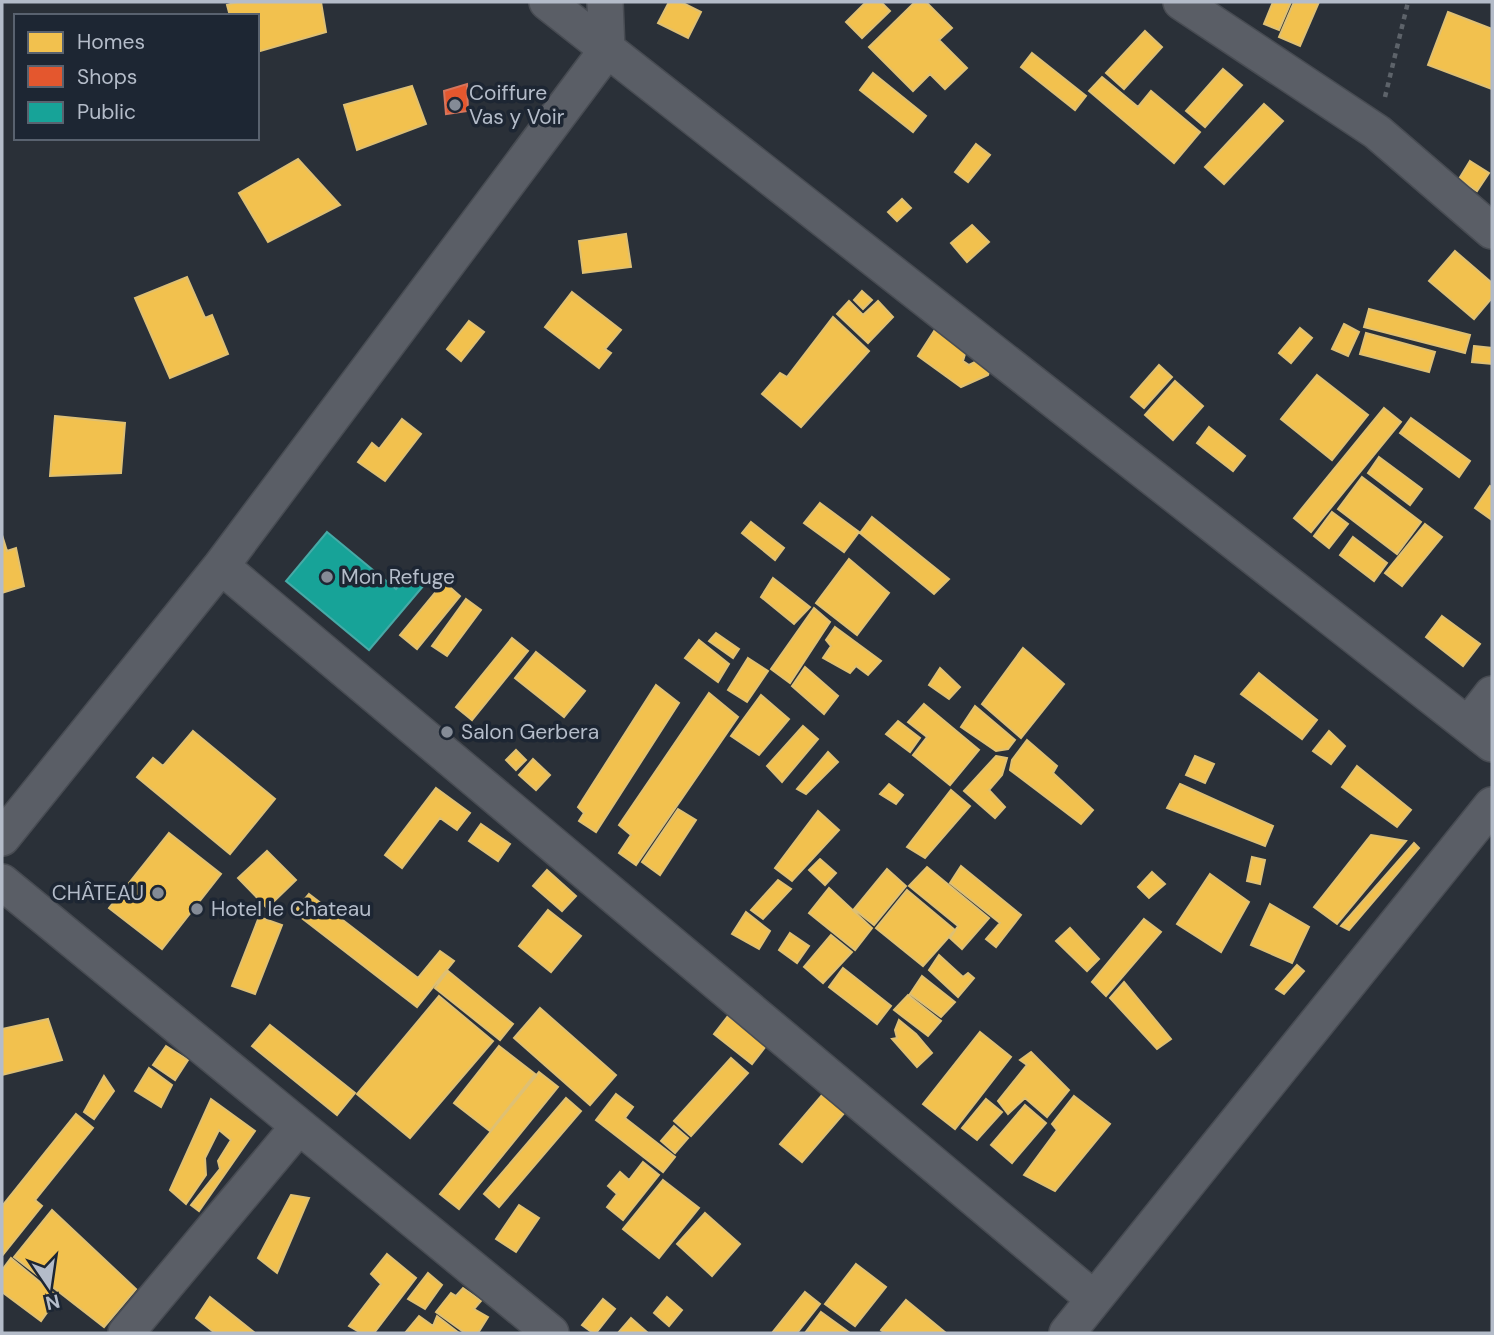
<svg xmlns="http://www.w3.org/2000/svg" width="1494" height="1335" viewBox="0 0 1494 1335" font-family="'DM Sans',sans-serif">
  <style>
    .homes { fill: #f2c14e; stroke: #dfc073; stroke-width: 2 }
    .shops { fill: #e4572e; stroke: #d6755c; stroke-width: 2 }
    .public { fill: #17a398; stroke: #46aaa7; stroke-width: 2 }
    .lines { fill: none; stroke-linecap: round; stroke-linejoin: round }
    .street-casing { stroke: #484c53; stroke-width: 38 }
    .path { stroke: #5d636a; stroke-width: 4.5; stroke-dasharray: 5 5; stroke-linecap: butt }
    .street { stroke: #5a5e66; stroke-width: 35 }
    .poi-dot { fill: #848b96; stroke: #1d2633; stroke-width: 2.5 }
    .labels { text-anchor: middle; stroke-width: 7; stroke-linejoin: round; paint-order: stroke }
    .poi-label { font-size: 21px; fill: #b4bcc9; stroke: #1d2633; text-anchor: start }
  </style>
  <rect width="100%" height="100%" fill="#2a3038"/>
  <path class="homes" d="M237,2H321L326,32L257,52V16H230L227,5Z
    M669,2H681L701,12L688,38L658,23Z
    M866,2H881L890,11L862,38L846,22Z
    M915,2H926L952,28L939,40L967,68L945,89L930,74L913,91L869,47Z
    M1273,2H1291L1279,30L1264,24Z
    M1294,2H1319L1300,46L1279,37Z
    M1448,12L1492,29V89L1428,65Z
    M1145,31L1162,47L1124,89L1106,73Z
    M1032,53L1086,96L1075,110L1021,67Z
    M1223,69L1242,85L1205,127L1186,111Z
    M873,73L926,116L913,132L860,90Z
    M1102,77L1138,107L1151,91L1200,132L1174,163L1089,91Z
    M412,86L426,124L357,150L344,105Z
    M1264,104L1283,121L1224,184L1205,167Z
    M976,144L990,155L968,182L955,172Z
    M298,159L340,205L268,242L239,193Z
    M1470,161L1489,173L1477,191L1459,179Z
    M902,199L911,208L897,221L888,212Z
    M972,225L989,242L967,262L951,243Z
    M626,234L631,267L583,273L579,241Z
    M1455,251L1492,283V298L1474,319L1429,281Z
    M187,277L205,318L212,315L228,354L170,378L135,298Z
    M862,291L872,300L863,309L854,300Z
    M572,292L621,330L605,349L611,353L599,368L545,327Z
    M849,301L863,315L878,301L893,317L868,343L837,314Z
    M1369,309L1470,335L1465,353L1364,327Z
    M833,317L869,351L801,427L762,394L780,373L787,377Z
    M469,321L484,332L461,361L447,349Z
    M1344,324L1359,332L1348,356L1332,349Z
    M936,328L967,347L963,361L969,365L981,359L990,369L988,375L961,387L918,356Z
    M1300,328L1312,338L1291,363L1279,353Z
    M1366,333L1435,352L1429,372L1360,354Z
    M1474,346L1492,348V364L1472,362Z
    M1159,365L1172,377L1144,408L1131,397Z
    M1317,375L1368,415L1332,460L1281,419Z
    M1175,381L1203,406L1173,440L1145,415Z
    M1384,408L1401,422L1311,532L1294,518Z
    M55,416L125,423L121,473L50,476Z
    M1411,418L1470,461L1459,477L1400,433Z
    M402,419L421,434L385,481L358,462L372,443L379,449Z
    M1209,427L1245,456L1233,471L1197,443Z
    M1379,457L1422,489L1410,505L1368,473Z
    M1362,477L1421,522L1397,554L1338,509Z
    M1490,486L1492,488V520L1475,508Z
    M820,503L859,532L844,552L804,523Z
    M1332,512L1348,524L1329,548L1314,536Z
    M872,517L949,579L934,594L860,533Z
    M751,522L784,548L775,560L742,533Z
    M1425,524L1442,537L1402,586L1385,573Z
    M2,535L7,551L16,548L24,586L2,593Z
    M1353,537L1387,563L1374,581L1340,555Z
    M849,559L889,593L857,635L816,603Z
    M773,578L810,607L794,624L761,597Z
    M444,582L460,596L417,649L400,635Z
    M466,599L481,610L447,656L432,646Z
    M814,608L830,622L790,683L771,669Z
    M1442,616L1480,644L1463,666L1426,637Z
    M835,627L881,661L868,675L856,666L850,673L823,658L831,646L826,640Z
    M716,633L739,649L733,658L709,641Z
    M512,638L528,651L472,720L456,707Z
    M699,640L729,664L718,682L685,658Z
    M1023,648L1064,684L1021,738L982,704Z
    M536,652L585,691L564,717L515,678Z
    M748,658L768,671L747,702L728,690Z
    M805,667L838,696L824,714L792,686Z
    M940,668L960,687L949,699L929,685Z
    M1259,673L1317,720L1302,739L1241,694Z
    M656,685L679,703L596,832L579,821L584,813L578,807Z
    M709,693L738,717L636,865L619,853L631,835L619,825Z
    M761,695L789,719L759,755L731,736Z
    M924,704L979,750L950,785L913,755L927,737L908,722Z
    M975,706L1015,740L1008,749L996,751L961,727Z
    M898,721L920,738L910,752L886,734Z
    M803,726L818,739L782,782L767,766Z
    M193,731L275,799L230,854L137,777L153,758L163,766Z
    M1329,731L1345,746L1331,764L1313,751Z
    M1027,740L1057,766L1053,773L1093,810L1081,824L1010,770L1012,760Z
    M516,750L526,760L516,770L506,760Z
    M828,752L838,762L806,794L797,789Z
    M996,756L1007,758L1002,775L989,790L1005,807L995,818L964,791Z
    M1195,756L1214,764L1205,783L1186,775Z
    M533,759L550,775L536,790L519,775Z
    M1357,766L1411,810L1397,827L1342,787Z
    M889,784L903,795L896,804L880,794Z
    M1180,784L1273,826L1265,846L1167,808Z
    M436,788L470,813L457,830L440,818L402,868L385,855Z
    M951,790L970,806L925,858L907,847Z
    M678,809L696,820L660,875L642,862Z
    M818,811L839,830L792,881L775,868Z
    M481,824L510,844L498,861L469,841Z
    M169,833L221,874L162,949L109,908Z
    M1371,835L1406,841L1337,924L1314,907Z
    M1414,843L1419,848L1349,930L1341,926Z
    M267,851L296,880L267,908L238,878Z
    M1252,857L1265,860L1260,884L1247,881Z
    M820,859L836,873L825,885L809,870Z
    M961,866L1021,915L996,947L986,939L1000,923L950,883Z
    M927,867L989,918L962,949L950,938L958,926L909,886Z
    M887,869L906,886L874,925L854,909Z
    M547,870L576,896L562,911L533,886Z
    M1152,872L1165,884L1149,898L1138,887Z
    M1210,874L1249,902L1221,952L1177,924Z
    M778,880L791,889L763,919L751,910Z
    M829,888L872,928L855,950L809,913Z
    M907,890L955,930L923,966L876,928Z
    M309,894L418,978L440,951L454,961L417,1007L294,912Z
    M1270,904L1309,927L1292,963L1251,945Z
    M548,910L581,936L551,972L519,946Z
    M746,912L770,931L759,949L732,934Z
    M259,917L282,925L255,994L232,986Z
    M1144,919L1161,932L1106,996L1092,982Z
    M1070,928L1099,959L1087,971L1056,941Z
    M790,933L809,946L797,963L779,950Z
    M831,935L852,952L823,983L804,967Z
    M939,955L963,977L968,973L974,978L958,997L929,970Z
    M1297,965L1304,971L1284,994L1276,989Z
    M843,968L891,1006L877,1024L829,987Z
    M448,971L513,1024L500,1040L435,988Z
    M922,976L955,1002L941,1017L910,994Z
    M1124,982L1171,1039L1157,1049L1110,998Z
    M908,995L941,1021L928,1036L894,1010Z
    M439,996L493,1041L410,1138L357,1094Z
    M540,1008L616,1075L590,1105L514,1038Z
    M728,1016L766,1046L752,1064L714,1034Z
    M48,1019L62,1060L2,1075V1029Z
    M899,1020L916,1034L932,1053L917,1067L892,1039L897,1038L895,1030Z
    M270,1025L355,1093L337,1115L252,1046Z
    M980,1032L1011,1057L955,1129L923,1104Z
    M166,1046L188,1060L175,1080L153,1065Z
    M499,1046L535,1074L490,1131L454,1103Z
    M1031,1052L1069,1090L1047,1117L1025,1098L1008,1114L998,1101L1027,1065L1020,1060Z
    M731,1058L748,1073L691,1136L674,1121Z
    M149,1068L172,1085L161,1107L135,1091Z
    M539,1072L558,1087L459,1209L440,1194Z
    M104,1076L114,1091L94,1119L84,1112Z
    M616,1094L633,1107L625,1118L675,1157L663,1172L596,1120Z
    M823,1094L845,1112L802,1162L780,1144Z
    M1074,1096L1110,1124L1055,1191L1024,1175L1057,1130L1052,1124Z
    M566,1098L581,1111L499,1207L484,1194Z
    M211,1099L255,1131L199,1211L191,1205L220,1169L218,1161L231,1140L219,1130L205,1158L206,1175L186,1204L170,1190Z
    M986,1099L1002,1112L977,1140L962,1128Z
    M1025,1105L1046,1123L1012,1163L991,1145Z
    M76,1114L93,1128L35,1200L42,1206L2,1256V1206Z
    M674,1126L688,1138L675,1153L661,1141Z
    M643,1162L659,1175L623,1220L607,1207L617,1194L608,1186L620,1172L629,1180Z
    M663,1180L699,1208L659,1258L623,1229Z
    M291,1195L309,1198L277,1273L258,1258Z
    M519,1205L539,1218L516,1252L496,1239Z
    M52,1210L136,1289L104,1327L14,1257Z
    M705,1213L740,1244L712,1276L677,1244Z
    M387,1254L416,1278L374,1333H361L349,1326L381,1284L371,1274Z
    M11,1258L58,1297L41,1321L2,1292V1270Z
    M856,1264L886,1287L855,1326L825,1304Z
    M428,1273L442,1285L425,1309L408,1299Z
    M463,1288L481,1301L474,1309L488,1317L478,1333H465L436,1312L451,1293L456,1296Z
    M805,1292L820,1304L797,1333H772Z
    M210,1297L255,1333H215L196,1318Z
    M667,1297L682,1310L669,1326L654,1313Z
    M603,1299L615,1309L596,1333H593L582,1325Z
    M906,1300L946,1333H885L881,1330Z
    M821,1312L850,1333H805Z
    M419,1316L433,1326L437,1316L459,1333H405Z
    M631,1318L648,1333H618Z"/>
  <path class="shops" d="M467,84L468,111L446,114L444,91Z"/>
  <path class="public" d="M327,532L396,589L410,573L424,585L369,650L286,581Z"/>
  <g class="lines">
    <defs>
      <path id="street" d="M547,2L1492,744
        M1181,2L1377,132L1492,231
        M221,566L1094,1299
        M1468,725L1492,694
        M2,838L221,566L607,50L605,2
        M2,882L551,1333
        M126,1333L299,1126
        M1067,1333L1492,805"/>
    </defs>
    <use href="#street" class="street-casing"/>
    <path class="path" d="M1385,97L1408,2"/>
    <use href="#street" class="street"/>
  </g>
  <g class="poi-dot">
    <circle cx="455" cy="105" r="7"/>
    <circle cx="327" cy="577" r="7"/>
    <circle cx="447" cy="732" r="7"/>
    <circle cx="158" cy="893" r="7"/>
    <circle cx="197" cy="909" r="7"/>
  </g>
  <g class="labels">
    <g class="poi-label">
      <text x="469" y="100">Coiffure<tspan x="469" dy="24">Vas y Voir</tspan></text>
      <text x="341" y="584">Mon Refuge</text>
      <text x="461" y="739">Salon Gerbera</text>
      <text x="144" y="900" text-anchor="end">CHÂTEAU</text>
      <text x="211" y="916">Hotel le Chateau</text>
    </g>
  </g>
  <rect width="1494" height="1335" fill="none" stroke="#b4bcc9" stroke-width="7"/>
  <rect x="14" y="14" width="245" height="126" fill="#1d2633" stroke="#59626f" stroke-width="2"/>
  <rect x="28" y="32" width="35" height="21" fill="#f2c14e" stroke="#59626f" stroke-width="2"/>
  <text x="77" y="49" font-size="21" fill="#b4bcc9">Homes</text>
  <rect x="28" y="66" width="35" height="21" fill="#e4572e" stroke="#59626f" stroke-width="2"/>
  <text x="77" y="84" font-size="21" fill="#b4bcc9">Shops</text>
  <rect x="28" y="102" width="35" height="21" fill="#17a398" stroke="#59626f" stroke-width="2"/>
  <text x="77" y="119" font-size="21" fill="#b4bcc9">Public</text>
  <g transform="translate(49 1286) rotate(167)" stroke="#1d2633" stroke-width="5" paint-order="stroke">
  <path d="M0-5L12 26L0 18L-12 26Z" fill="#b4bcc9"/>
  <text y="-10" font-size="19" font-weight="bold" text-anchor="middle" fill="#b4bcc9">N</text>
  </g>
</svg>
